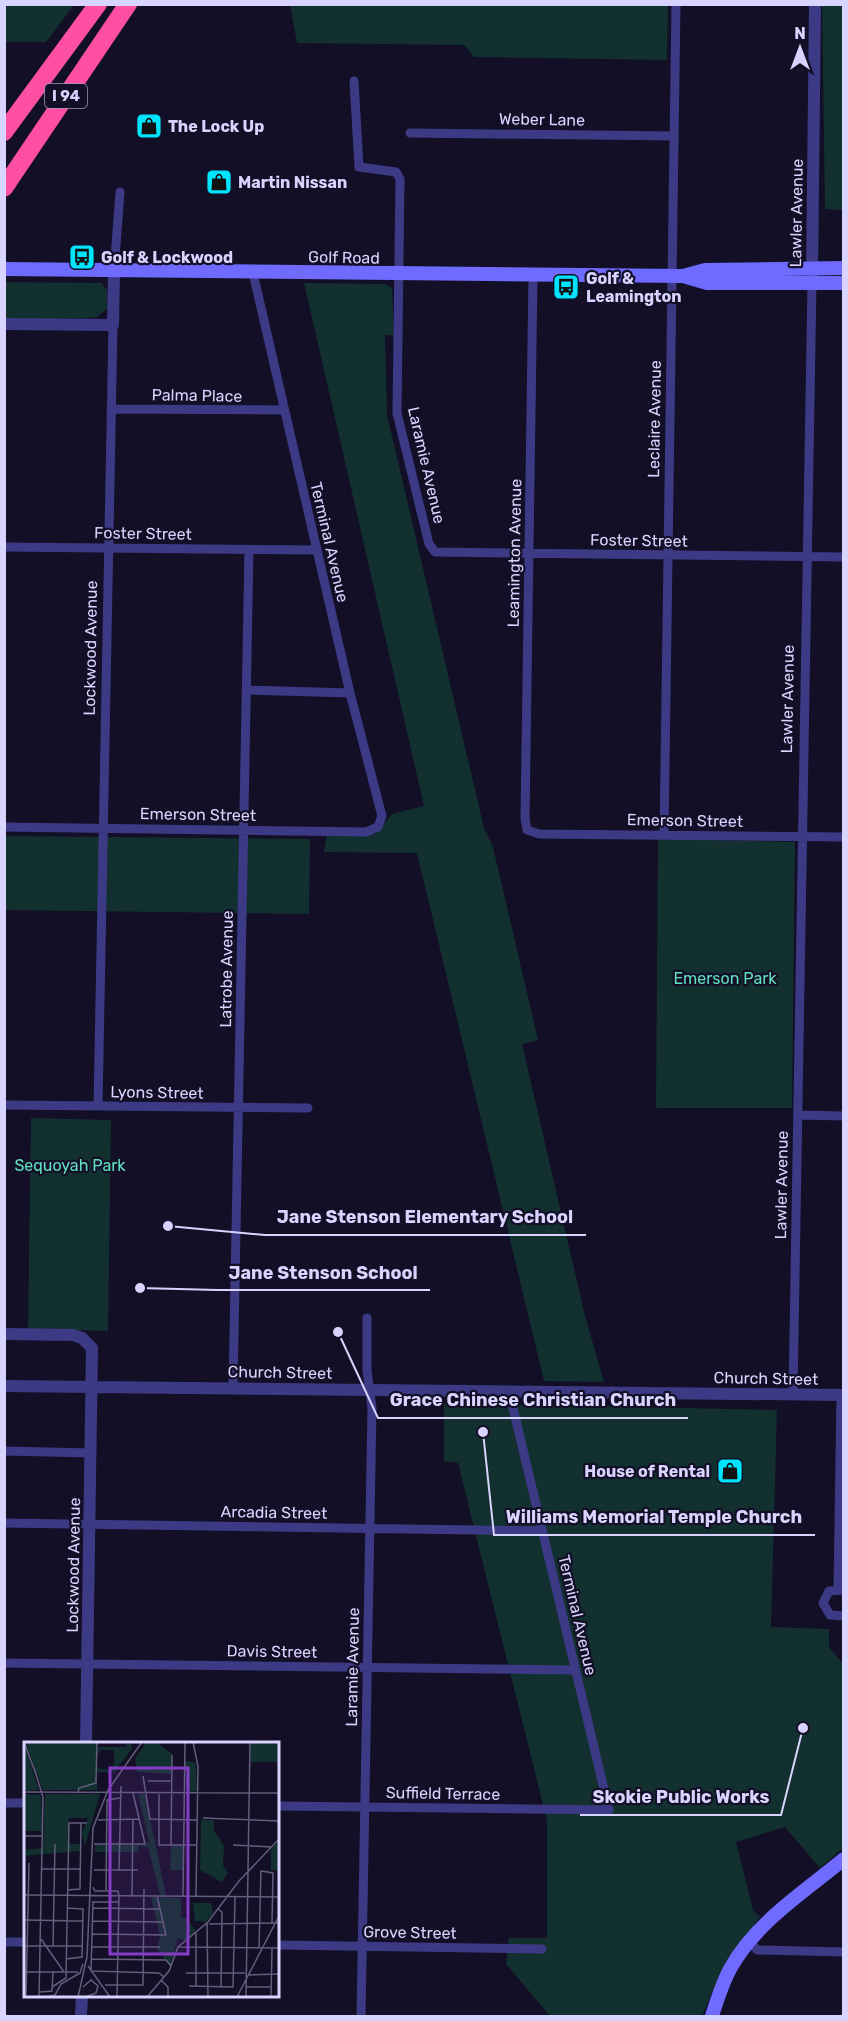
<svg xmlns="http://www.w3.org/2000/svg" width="848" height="2021" viewBox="0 0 848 2021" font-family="Rubik,sans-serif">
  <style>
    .green { fill: #12302f }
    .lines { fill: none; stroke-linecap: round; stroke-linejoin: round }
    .minor { stroke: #3d3a85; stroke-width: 9 }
    .tertiary { stroke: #3d3a85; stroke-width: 12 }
    .secondary { stroke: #6f6bff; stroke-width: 14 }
    .motorway { stroke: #ff4fa3; stroke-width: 18 }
    .labels { text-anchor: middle; stroke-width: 4.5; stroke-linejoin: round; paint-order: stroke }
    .shield { fill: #130f26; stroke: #9e99be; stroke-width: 1.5 }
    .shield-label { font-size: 15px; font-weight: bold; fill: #d9d4ff }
    .street-label { font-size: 16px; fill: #d9d4ff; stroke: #130f26 }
    .poi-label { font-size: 16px; font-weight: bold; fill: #d9d4ff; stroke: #130f26; text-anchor: start }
    .park-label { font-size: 16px; fill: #5fe0c0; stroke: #130f26 }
    .inset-road { fill: none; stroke: #625e7d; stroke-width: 1.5 }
    .view { fill: #843dc5; fill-opacity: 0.15; stroke: #843dc5; stroke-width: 3 }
    .inset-edge { fill: none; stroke: #d9d4ff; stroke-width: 3 }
    .leader { fill: none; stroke: #d9d4ff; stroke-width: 2 }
    .callout-dot { fill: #d9d4ff; stroke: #130f26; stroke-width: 2 }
    .callout-label { font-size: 18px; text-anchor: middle; font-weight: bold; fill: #d9d4ff; stroke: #130f26; stroke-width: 4.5; stroke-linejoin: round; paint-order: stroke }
  </style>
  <rect width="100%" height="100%" fill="#130f26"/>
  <path class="green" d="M5,4H74V5L46,42H5Z
    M290,5H668L667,60L474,57L464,45L297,43Z
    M822,5H843V210L825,209Z
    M4,282L101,283L107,290V309L97,317L88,318L5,320Z
    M304,283L385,284L392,288L394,335H385L387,415L484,828L493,847L538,1040L522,1044L585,1316L604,1382L544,1381L417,853L324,852L327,835L376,834L392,814L424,806Z
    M5,836L310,839L309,914L5,910Z
    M658,839L795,842L792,1108H656Z
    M31,1118L111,1120L108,1331L28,1329Z
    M444,1403L777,1410L771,1627L829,1629V1647L843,1664V1848L820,1868L785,1827L736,1842L753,1910L760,1917L722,1969L702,2016H550L506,1964L509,1938H547V1821L458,1463L444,1461Z"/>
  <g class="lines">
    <path class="minor" d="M354,81L359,167L396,172L400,179L397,413L429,544L435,552L844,557
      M410,133L674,136
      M114,271L120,192
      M533,276L525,819L527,830L539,834L844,837
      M111,409L283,410
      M4,547L316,550
      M246,690L350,693
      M4,827L366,832L378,827L382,816L350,693L253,273
      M664,835L676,4
      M4,1105L308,1108
      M98,1106L113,325
      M799,1115L844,1116
      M233,1388L249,550
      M793,1394L812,283
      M4,1451L92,1453
      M4,1523L542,1531
      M838,1589L841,1395
      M842,1590L829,1591L823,1603L830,1615L844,1616
      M4,1663L575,1670
      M4,1803H26
      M278,1806L609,1810L509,1391
      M750,1941L757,1950L844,1952
      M4,1942H26
      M278,1945L542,1949
      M361,2016L372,1408L367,1371V1318"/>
    <path class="tertiary" d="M812,276L815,4
      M4,324L113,325L114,271
      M4,1334L73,1335L82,1338L92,1348L86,1744
      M4,1386L844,1395
      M81,2016L82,1996"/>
    <path class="secondary" d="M4,269L683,276L707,283H844
      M683,276L705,270L844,268
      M712,2016C717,2000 722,1984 730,1969C755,1923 804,1892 844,1859"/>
    <path class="motorway" d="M4,132L98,4
      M4,188L128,4"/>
  </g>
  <defs>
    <symbol id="shop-square" viewBox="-11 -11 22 22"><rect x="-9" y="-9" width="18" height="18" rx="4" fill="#00e5ff" stroke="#130f26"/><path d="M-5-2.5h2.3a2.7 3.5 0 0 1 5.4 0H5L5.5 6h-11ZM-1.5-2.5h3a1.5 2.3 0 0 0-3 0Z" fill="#111"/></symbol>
    <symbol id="bus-square" viewBox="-11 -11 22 22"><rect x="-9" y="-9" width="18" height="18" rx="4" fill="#00e5ff" stroke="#130f26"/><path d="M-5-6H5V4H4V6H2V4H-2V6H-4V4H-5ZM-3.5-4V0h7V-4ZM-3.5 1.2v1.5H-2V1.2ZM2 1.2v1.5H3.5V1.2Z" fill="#111"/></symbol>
  </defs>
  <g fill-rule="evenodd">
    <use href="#shop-square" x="134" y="111" width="30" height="30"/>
    <use href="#shop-square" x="204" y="167" width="30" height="30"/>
    <use href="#bus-square" x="67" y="242" width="30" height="30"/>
    <use href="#bus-square" x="551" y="272" width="30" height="30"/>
    <use href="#shop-square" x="715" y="1456" width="30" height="30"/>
  </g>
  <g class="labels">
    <rect class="shield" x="45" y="84" width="42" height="24" rx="4.5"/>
    <g class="shield-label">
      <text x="66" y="101">I 94</text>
    </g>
    <g class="street-label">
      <text transform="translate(542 119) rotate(1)" y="6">Weber Lane</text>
      <text transform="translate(796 213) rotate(-89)" y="6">Lawler Avenue</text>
      <text transform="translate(344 257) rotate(1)" y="6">Golf Road</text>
      <text transform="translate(197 395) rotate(1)" y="6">Palma Place</text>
      <text transform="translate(654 419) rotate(-89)" y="6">Leclaire Avenue</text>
      <text transform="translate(427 465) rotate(77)" y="6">Laramie Avenue</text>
      <text transform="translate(143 533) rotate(1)" y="6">Foster Street</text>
      <text transform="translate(639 540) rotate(1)" y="6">Foster Street</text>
      <text transform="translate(330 542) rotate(77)" y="6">Terminal Avenue</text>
      <text transform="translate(514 553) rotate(-89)" y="6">Leamington Avenue</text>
      <text transform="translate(90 648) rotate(-89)" y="6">Lockwood Avenue</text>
      <text transform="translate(787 699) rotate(-89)" y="6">Lawler Avenue</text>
      <text transform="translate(198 814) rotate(1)" y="6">Emerson Street</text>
      <text transform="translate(685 820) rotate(1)" y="6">Emerson Street</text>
      <text transform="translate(226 969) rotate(-89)" y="6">Latrobe Avenue</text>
      <text transform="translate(157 1092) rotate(1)" y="6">Lyons Street</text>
      <text transform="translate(781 1185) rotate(-89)" y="6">Lawler Avenue</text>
      <text transform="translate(280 1372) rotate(1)" y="6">Church Street</text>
      <text transform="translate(766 1378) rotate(1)" y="6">Church Street</text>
      <text transform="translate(274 1512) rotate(1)" y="6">Arcadia Street</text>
      <text transform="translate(73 1565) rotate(-89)" y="6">Lockwood Avenue</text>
      <text transform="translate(578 1615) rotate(77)" y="6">Terminal Avenue</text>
      <text transform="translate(272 1651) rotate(1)" y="6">Davis Street</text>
      <text transform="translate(352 1667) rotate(-89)" y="6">Laramie Avenue</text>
      <text transform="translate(443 1793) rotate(1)" y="6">Suffield Terrace</text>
      <text transform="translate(410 1932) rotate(1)" y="6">Grove Street</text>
    </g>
    <g class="poi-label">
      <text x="168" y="132">The Lock Up</text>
      <text x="238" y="188">Martin Nissan</text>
      <text x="101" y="263">Golf &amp; Lockwood</text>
      <text x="586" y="284">Golf &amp;<tspan x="586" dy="18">Leamington</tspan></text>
      <text x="710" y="1477" text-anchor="end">House of Rental</text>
    </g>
    <g class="park-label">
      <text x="725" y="984">Emerson Park</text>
      <text x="70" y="1171">Sequoyah Park</text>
    </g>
  </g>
  <g transform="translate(24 1742)">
    <rect width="255" height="255" fill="#130f26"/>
    <path d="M1,0H73V48H19ZM102,0H107L108,7L90,30H73V26L85,28L90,22V8H76L74,13V5H102L103,10ZM123,0H132L148,12L147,32L113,30L111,16ZM227,0H255V20H227ZM0,1L15,48L0,49ZM161,19L172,21L173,49L164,50L162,46ZM0,52L17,53L18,89H0ZM21,52H76L61,104L58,91L64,76H45L44,102H56V109L0,114V108L19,106ZM114,52H121L142,153H136L124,105H116L125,100ZM177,78H190V88L200,104L199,123L204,131L198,140L176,128ZM255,99V128H247V107ZM71,103H115L114,110H71ZM147,103L159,104V128H146ZM127,155L157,156V176H162L172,189L161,198L154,196L146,224L133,207L136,194ZM169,161H187L189,171L182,180L171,179Z" fill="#12302f"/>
    <path class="inset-road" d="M0,0L10,27M169,0L174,24L172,155M10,26L19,55L15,255M119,34L126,77L173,78M124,39H148M0,50L255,51M54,51L55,46L72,41L73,0M135,52V103H172M179,76L255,79M74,78L115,77M0,94H19M70,102H121L109,51M147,103L148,13M209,103L248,105M18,127H57M70,128H114M95,128L97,44M69,145L71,149H94L95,154M43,148L56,147L57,81M82,149L83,58L96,56M0,153L255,155M108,154L109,77M159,154L161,0M95,160H69L67,229L135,231L140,235M69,166L136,167M194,167L198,170L197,245M0,178L58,179M68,179L139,180M183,180L184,255M185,182L255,181M68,192L142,193L133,154M17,197L40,230M0,204H58M29,204L31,102M68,205H136M155,205L255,206M235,206L237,129L249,131L248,181M42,217L58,215L59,167L43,166M68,217L142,218L147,224M64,224L86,255M0,230H54M162,231H221M224,233L255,232M137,238L144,245V255M81,243H119L120,147M165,244L209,245L211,155M172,244V191M28,245L42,236L45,81H63M59,245L67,238L74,244L72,251L61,255M222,245H247M16,250L28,249L29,230M2,255L5,121M22,255L31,253L37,242L56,231L59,222M54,255L63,215L69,86L84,48L118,0M93,255L95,154M123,255L145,229L154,205L184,180L215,139L255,97M213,255L255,174M222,255L226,0M247,255L248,206"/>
    <path class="view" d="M86,26H164V212H86Z"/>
    <rect width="255" height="255" class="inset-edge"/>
  </g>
  <path class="leader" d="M168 1226L265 1235H586M140 1288L217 1290H430M338 1332L378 1418H688M483 1432L494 1535H815M803 1728L781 1815H580"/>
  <g class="callout-dot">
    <circle cx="168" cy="1226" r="6"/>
    <circle cx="140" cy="1288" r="6"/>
    <circle cx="338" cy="1332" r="6"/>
    <circle cx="483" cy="1432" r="6"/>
    <circle cx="803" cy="1728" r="6"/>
  </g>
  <g class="callout-label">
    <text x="425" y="1223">Jane Stenson Elementary School</text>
    <text x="323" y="1279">Jane Stenson School</text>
    <text x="533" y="1406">Grace Chinese Christian Church</text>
    <text x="654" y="1523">Williams Memorial Temple Church</text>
    <text x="681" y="1803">Skokie Public Works</text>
  </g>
  <rect width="848" height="2021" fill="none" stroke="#d9d4ff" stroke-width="12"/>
  <g transform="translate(800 48)" stroke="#130f26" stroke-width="4.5" paint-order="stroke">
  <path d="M0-4.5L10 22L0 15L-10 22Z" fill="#d9d4ff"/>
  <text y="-9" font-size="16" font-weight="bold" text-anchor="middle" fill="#d9d4ff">N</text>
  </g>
</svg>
